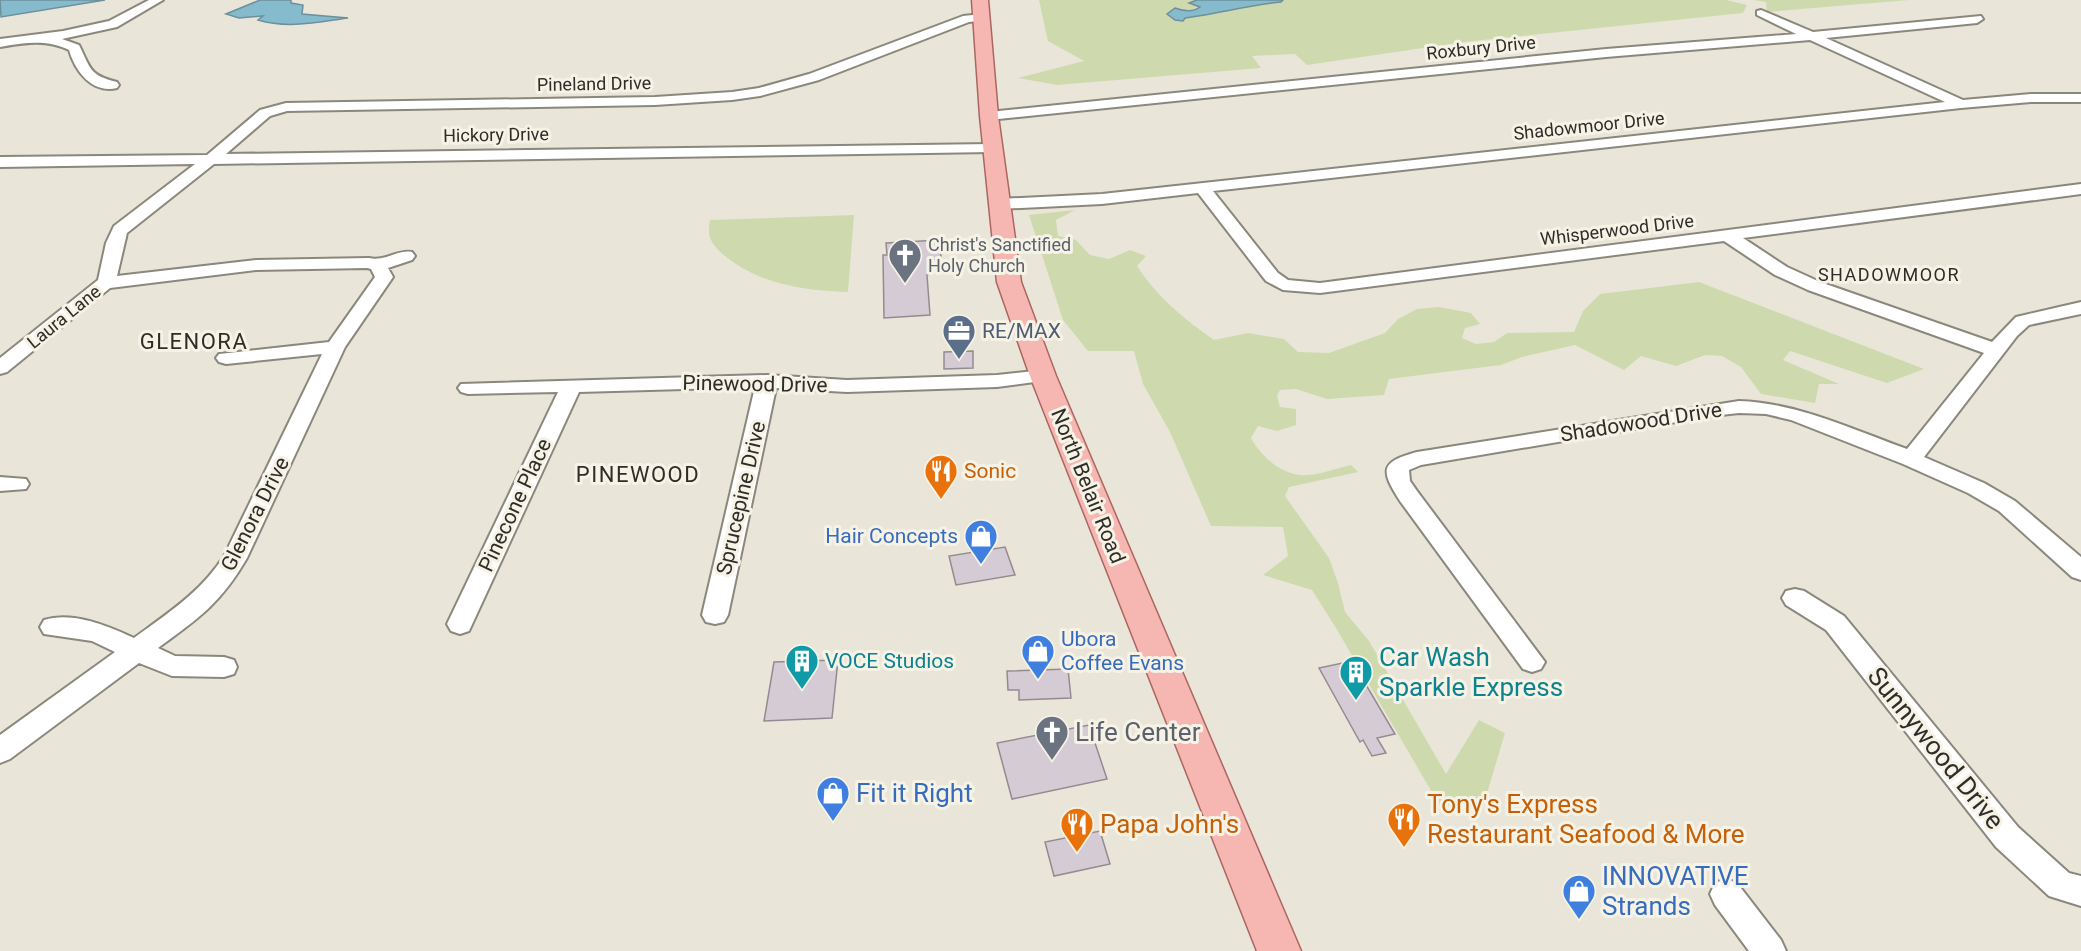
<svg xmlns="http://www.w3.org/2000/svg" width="2081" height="951" viewBox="0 0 2081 951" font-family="Roboto,sans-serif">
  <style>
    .green { fill: #cedaae }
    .water { fill: #86bacd; stroke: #6c909c; stroke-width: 1.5 }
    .building { fill: #d5cbd4; stroke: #948a92; stroke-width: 1.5 }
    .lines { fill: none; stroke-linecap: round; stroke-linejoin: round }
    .minor-casing { stroke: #8a877c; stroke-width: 4 }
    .major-casing { stroke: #ac6661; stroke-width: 3 }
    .minor { fill: #fff; fill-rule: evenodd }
    .major { fill: #f6b6b2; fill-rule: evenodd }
    .labels { text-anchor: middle; stroke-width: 6; stroke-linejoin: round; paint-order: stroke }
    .far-street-label { font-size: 18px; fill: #2f2d29; stroke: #f6f3e6 }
    .far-worship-label { font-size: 18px; fill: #5b616d; stroke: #f6f3e6; text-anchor: start }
    .far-neighbourhood-label { font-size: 18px; letter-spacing: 1.5px; fill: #2f2d29; stroke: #f6f3e6 }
    .service-label { font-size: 21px; fill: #4e5e75; stroke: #f6f3e6; text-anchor: start }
    .street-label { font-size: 21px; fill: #2f2d29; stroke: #f6f3e6 }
    .food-label { font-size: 21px; fill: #c56008; stroke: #f6f3e6; text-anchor: start }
    .shop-label { font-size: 21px; fill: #366cbe; stroke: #f6f3e6; text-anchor: end }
    .culture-label { font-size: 21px; fill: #0d838f; stroke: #f6f3e6; text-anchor: start }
    .neighbourhood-label { font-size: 22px; letter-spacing: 1.5px; fill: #2f2d29; stroke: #f6f3e6 }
    .near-culture-label { font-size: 26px; fill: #0d838f; stroke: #f6f3e6; text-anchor: start }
    .near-worship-label { font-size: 26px; fill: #5b616d; stroke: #f6f3e6; text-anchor: start }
    .near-street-label { font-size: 26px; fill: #2f2d29; stroke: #f6f3e6 }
    .near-shop-label { font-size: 26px; fill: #366cbe; stroke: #f6f3e6; text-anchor: start }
    .near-food-label { font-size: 26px; fill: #c56008; stroke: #f6f3e6; text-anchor: start }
  </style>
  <rect width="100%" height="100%" fill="#e9e6d9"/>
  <path class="green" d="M1039,0H1726L1747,5L1743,13L1464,42L1307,65L1295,54L1252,56L1261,68L1057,85L1018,78L1084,61L1048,41Z
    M1754,0H1909L1767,12L1766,2Z
    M1075,210L1056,220L1058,236L1076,240L1090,255L1109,259L1130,250L1146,256L1137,266C1157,297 1184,319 1214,340L1248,333L1284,339L1298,352L1329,353L1385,333L1398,319L1417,309L1439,307L1471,313L1480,324L1465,328L1462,338L1476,344L1494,342L1507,333L1574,332L1583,311L1600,294L1699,282L1924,369L1887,383L1790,351L1783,360L1839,384H1819L1815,403L1761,394L1741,367L1722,356L1705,355L1676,366L1641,356L1624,370L1575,345L1522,357L1501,365L1389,379L1384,395L1327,399L1296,389L1280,390L1277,396L1280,407L1296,409V425L1277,431L1258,426L1251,438C1262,458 1284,477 1308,475C1322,474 1337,468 1351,465L1358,472L1289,487L1285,496L1329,558L1338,583L1345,612L1369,641L1446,774L1479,720L1505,733L1485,800L1440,806L1336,628L1312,590L1263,575L1288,556L1283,527L1211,526L1170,432L1143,384L1134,351H1088L1063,320L1029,215Z
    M854,215L848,292C803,290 761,285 725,256C718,250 711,244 709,234C709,230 709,224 710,220Z"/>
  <path class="water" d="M0,0H105L1,17Z
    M260,0H291V3L303,5L302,14L348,18C318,22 288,29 258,20L263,16L239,18L226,14Z
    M1197,0H1283L1281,2C1249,5 1217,14 1185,18L1183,21L1175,20L1167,14L1175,8C1183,11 1192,13 1200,7L1189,3Z"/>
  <path class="building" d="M940,240L941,259L929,260L930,274L927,275L930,315L884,318L883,255H887L886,243Z
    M973,351V368L944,369V352Z
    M1005,547L1015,575L956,585L949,556Z
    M838,660L832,718L764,721L774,662Z
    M1352,661L1395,734L1377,738L1386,753L1372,756L1363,740L1360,742L1319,668Z
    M1068,669L1071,698L1019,700V690H1008L1007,671Z
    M1089,725L1107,779L1012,799L997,743Z
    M1100,831L1110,864L1054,876L1045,842Z"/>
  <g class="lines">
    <defs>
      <path id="minor" d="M149,0H163L117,27L62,39L79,45C91,69 89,75 117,82L119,85L117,88C92,94 75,71 69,50C45,39 25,43 0,47V39L63,31L109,21Z
        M1761,10L1813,32L1981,16L1983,19L1977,23L1826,38L1963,100L2031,94H2081V102H2031L1961,108L1213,191L1278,273L1288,280L1320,283L2081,184V194L1743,238L1787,267L1820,282L1992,342L2016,317L2081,302V314L2029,325L2017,336L1924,457L1984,483L2015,501L2081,557V580L2072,577L1999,511L1968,493L1903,464L1791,420L1766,414L1739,413L1712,416L1421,465L1409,470L1410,481L1417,491L1545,662L1541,669L1532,672L1523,669L1400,501C1380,470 1380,462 1417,452L1739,401C1798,403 1852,429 1907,449L1984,353L1808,290L1775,275L1724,241L1320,293L1283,290L1266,281L1198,193L1102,204L998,209L990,204L998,199L1102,194L1945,102L1810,40L1606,57L989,120L982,116L989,112L1606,49L1796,34L1757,15V11Z
        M982,14L986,16V20L969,22L819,80L760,96L732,100L655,105L287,111L270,116L226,154L993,144L1000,148L993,152L214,164L127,233L117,276L256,260L369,258C385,262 397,249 412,252L415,256L412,260L388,268L393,277L345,347L247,558C221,603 199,618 158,648L175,656L224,657L234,660L237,667L234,674L224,677L172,676L139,663L10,759L0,763V735L115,652L92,641L44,634L40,627L44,620C73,611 108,626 134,638C168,613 201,592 224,556L322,354L226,364L219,362L216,358L219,354L329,342L375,277L371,269L367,268L256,270L110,288L7,372L0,374V358L98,280L106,243L114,226L195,164L0,167V157L207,155L260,110L286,103L655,97L732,92L759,88L809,74L963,16Z
        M1043,370L1050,372L1053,376L1050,380L997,387L847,392L776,388L728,615L724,622L715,624L706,622L702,615L755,387L579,392L469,631L460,634L451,631L447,624L558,392L468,394L461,392L458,388L461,384L767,375L847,380L997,375Z
        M0,477L26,479L29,484L26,489L0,491Z
        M1795,589L1804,591L1844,616L2018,827L2069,873L2081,876V906L2049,896L1996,847L1826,630L1786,605L1782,598L1786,591Z
        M1726,879L1737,883L1781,940L1786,951H1749L1715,905L1710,894L1715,883Z"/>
      <path id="major" d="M972,0H988L998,116L1021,282L1056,376L1301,951H1257L1030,376L997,282L980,116Z"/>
    </defs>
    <use href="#minor" class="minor-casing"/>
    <use href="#major" class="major-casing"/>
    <use href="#minor" class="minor"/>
    <use href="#major" class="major"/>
  </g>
  <defs>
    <symbol id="church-pin" viewBox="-11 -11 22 30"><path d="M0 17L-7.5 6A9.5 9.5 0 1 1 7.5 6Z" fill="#6b7280" stroke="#f6f3e6"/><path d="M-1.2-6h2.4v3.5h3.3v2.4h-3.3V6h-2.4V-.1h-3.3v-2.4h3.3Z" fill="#fff"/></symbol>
    <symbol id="office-pin" viewBox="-11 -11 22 30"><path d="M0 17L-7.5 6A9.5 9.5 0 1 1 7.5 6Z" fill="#5c6f8a" stroke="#f6f3e6"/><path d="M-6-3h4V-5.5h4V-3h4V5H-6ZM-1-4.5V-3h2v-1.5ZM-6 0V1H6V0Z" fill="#fff"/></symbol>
    <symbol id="restaurant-pin" viewBox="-11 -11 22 30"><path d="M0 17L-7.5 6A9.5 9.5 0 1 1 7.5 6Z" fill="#e8710a" stroke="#f6f3e6"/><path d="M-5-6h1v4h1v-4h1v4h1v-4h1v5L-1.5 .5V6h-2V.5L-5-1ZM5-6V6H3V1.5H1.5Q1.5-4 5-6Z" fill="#fff"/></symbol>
    <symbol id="shop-pin" viewBox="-11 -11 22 30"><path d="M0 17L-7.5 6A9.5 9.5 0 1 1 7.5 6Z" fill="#3f7fe0" stroke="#f6f3e6"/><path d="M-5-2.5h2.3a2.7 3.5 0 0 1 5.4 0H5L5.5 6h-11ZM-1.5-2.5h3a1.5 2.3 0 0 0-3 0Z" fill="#fff"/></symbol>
    <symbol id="building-pin" viewBox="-11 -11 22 30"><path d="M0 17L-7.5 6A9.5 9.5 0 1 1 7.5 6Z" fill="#0f9aa8" stroke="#f6f3e6"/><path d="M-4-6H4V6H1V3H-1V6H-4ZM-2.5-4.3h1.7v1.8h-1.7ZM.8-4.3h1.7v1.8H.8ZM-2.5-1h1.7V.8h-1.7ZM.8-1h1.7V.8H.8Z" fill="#fff"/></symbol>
  </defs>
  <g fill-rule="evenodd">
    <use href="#church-pin" x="886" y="236" width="38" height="52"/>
    <use href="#office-pin" x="940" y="312" width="38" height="52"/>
    <use href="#restaurant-pin" x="922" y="452" width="38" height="52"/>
    <use href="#shop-pin" x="962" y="517" width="38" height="52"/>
    <use href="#shop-pin" x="1019" y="632" width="38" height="52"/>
    <use href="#building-pin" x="783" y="642" width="38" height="52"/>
    <use href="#building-pin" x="1337" y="653" width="38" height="52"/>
    <use href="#church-pin" x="1033" y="713" width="38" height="52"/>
    <use href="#shop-pin" x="814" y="774" width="38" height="52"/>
    <use href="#restaurant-pin" x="1385" y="800" width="38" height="52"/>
    <use href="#restaurant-pin" x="1058" y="805" width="38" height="52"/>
    <use href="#shop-pin" x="1560" y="872" width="38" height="52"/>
  </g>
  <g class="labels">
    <g class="far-street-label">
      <text transform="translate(1481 48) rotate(-6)" y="6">Roxbury Drive</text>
      <text transform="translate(594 84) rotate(-1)" y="6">Pineland Drive</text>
      <text transform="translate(1589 126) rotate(-6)" y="6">Shadowmoor Drive</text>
      <text transform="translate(496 135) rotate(-1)" y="6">Hickory Drive</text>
      <text transform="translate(1617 230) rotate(-7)" y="6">Whisperwood Drive</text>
      <text transform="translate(64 317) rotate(-39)" y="6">Laura Lane</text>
    </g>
    <g class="far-worship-label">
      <text x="928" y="251">Christ's Sanctified<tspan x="928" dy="21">Holy Church</tspan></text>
    </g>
    <g class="far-neighbourhood-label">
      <text x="1889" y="281">SHADOWMOOR</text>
    </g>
    <g class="service-label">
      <text x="982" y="338">RE/MAX</text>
    </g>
    <g class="street-label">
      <text transform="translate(755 384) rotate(1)" y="7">Pinewood Drive</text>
      <text transform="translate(1641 422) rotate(-9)" y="7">Shadowood Drive</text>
      <text transform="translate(1088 486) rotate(68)" y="7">North Belair Road</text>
      <text transform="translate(741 498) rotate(-77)" y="7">Sprucepine Drive</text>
      <text transform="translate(515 505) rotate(-65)" y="7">Pinecone Place</text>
      <text transform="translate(255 514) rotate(-63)" y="7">Glenora Drive</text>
    </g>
    <g class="food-label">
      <text x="964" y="478">Sonic</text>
    </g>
    <g class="shop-label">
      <text x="958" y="543">Hair Concepts</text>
      <text x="1061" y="646" text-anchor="start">Ubora<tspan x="1061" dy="24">Coffee Evans</tspan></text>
    </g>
    <g class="culture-label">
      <text x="825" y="668">VOCE Studios</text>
    </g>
    <g class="neighbourhood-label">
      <text x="194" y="349">GLENORA</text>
      <text x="638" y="482">PINEWOOD</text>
    </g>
    <g class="near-culture-label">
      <text x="1379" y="666">Car Wash<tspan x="1379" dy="30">Sparkle Express</tspan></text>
    </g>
    <g class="near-worship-label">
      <text x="1075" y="741">Life Center</text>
    </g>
    <g class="near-street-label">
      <text transform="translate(1936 748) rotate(51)" y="9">Sunnywood Drive</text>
    </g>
    <g class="near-shop-label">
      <text x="856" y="802">Fit it Right</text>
      <text x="1602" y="885">INNOVATIVE<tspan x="1602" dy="30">Strands</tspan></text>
    </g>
    <g class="near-food-label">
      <text x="1427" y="813">Tony's Express<tspan x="1427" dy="30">Restaurant Seafood &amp; More</tspan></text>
      <text x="1100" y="833">Papa John's</text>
    </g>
  </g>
</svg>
